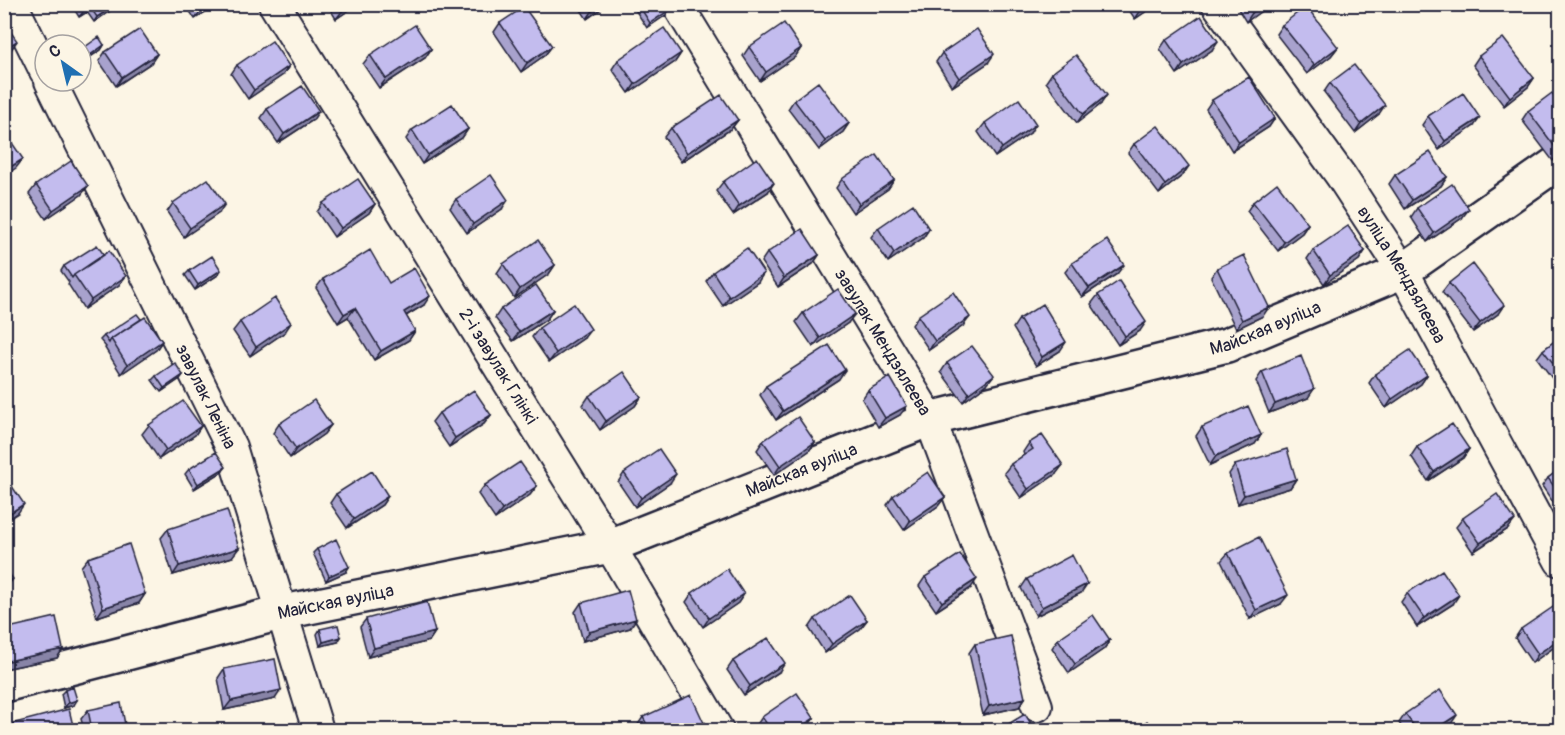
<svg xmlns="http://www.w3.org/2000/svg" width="1565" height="735" viewBox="0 0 1565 735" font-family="Pangolin,sans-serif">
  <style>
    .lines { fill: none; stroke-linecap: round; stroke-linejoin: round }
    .street-casing { stroke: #22223b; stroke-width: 34 }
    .secondary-casing { stroke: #22223b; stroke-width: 38 }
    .street { stroke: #fcf5e5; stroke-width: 30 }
    .secondary { stroke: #fcf5e5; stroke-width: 33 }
    .wall { fill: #a8a2cd; stroke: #22223b; stroke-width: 1.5 }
    .shaded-wall { fill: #8884a7; stroke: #22223b; stroke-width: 1.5 }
    .building { fill: #c3bcee; stroke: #22223b; stroke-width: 1.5 }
    .labels { text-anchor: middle; stroke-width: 4.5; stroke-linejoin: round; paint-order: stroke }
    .street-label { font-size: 18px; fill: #22223b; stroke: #fcf5e5 }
  </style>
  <rect width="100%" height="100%" fill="#fcf5e5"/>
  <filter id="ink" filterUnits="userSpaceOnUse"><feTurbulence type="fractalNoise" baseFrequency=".0167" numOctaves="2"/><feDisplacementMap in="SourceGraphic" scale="12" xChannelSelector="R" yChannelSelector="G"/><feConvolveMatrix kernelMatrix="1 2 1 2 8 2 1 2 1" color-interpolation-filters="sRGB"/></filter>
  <g filter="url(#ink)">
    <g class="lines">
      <defs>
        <g id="street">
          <path d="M12,4L45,71"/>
          <path id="s1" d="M274,4L610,546L718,730"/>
          <path id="s2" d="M677,4L930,419L1037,706"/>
          <path id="s3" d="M1217,4L1341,176L1403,271L1560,561"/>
          <path id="s4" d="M50,81L231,447L318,730"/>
        </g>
        <g id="secondary">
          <path id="s5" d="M4,685L284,612L610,546L930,419L1227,345L1403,271L1560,161"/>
        </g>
      </defs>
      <use href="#street" class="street-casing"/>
      <use href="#secondary" class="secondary-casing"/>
      <use href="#street" class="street"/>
      <use href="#secondary" class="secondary"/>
    </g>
    <path class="wall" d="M71,4H120L94,22L87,12L79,17Z
      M185,4H217L195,19Z
      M327,4H358L336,19Z
      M577,4H604L601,9L587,19Z
      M637,4H666L669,10L666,15L647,28L634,8Z
      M1125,4H1157L1135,19Z
      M1235,4H1271L1246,22Z
      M500,23L552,46L545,55L521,72L494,32Z
      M1282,25L1338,47L1331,56L1307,74L1276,34Z
      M1166,40L1212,50L1177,74L1160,49Z
      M104,45L101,50L87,59L81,51L85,47Z
      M749,47L801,48L795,57L760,81L743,56Z
      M431,49L425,58L379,88L363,64L370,55Z
      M105,52L157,54L151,63L116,86L99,61Z
      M681,53L675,62L629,93L612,69L618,60Z
      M942,53L988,63L952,87L936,62Z
      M1479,56L1534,78L1528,87L1504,106L1473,65Z
      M237,65L289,66L283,75L248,99L231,74Z
      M1052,73L1101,104L1077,123L1046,82Z
      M1330,83L1379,114L1355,133L1324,92Z
      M794,100L849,123L843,132L819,150L788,109Z
      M1212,100L1275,118L1269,127L1232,151L1206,109Z
      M1560,103V155L1553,161L1522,120L1528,111Z
      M267,109L313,120L278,143L261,118Z
      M1428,116L1474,126L1439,150L1422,125Z
      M738,120L731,129L681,162L664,137L671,128Z
      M985,123L1030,133L995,157L978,132Z
      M468,129L462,138L422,164L406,139L412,130Z
      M1134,144L1183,175L1159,194L1128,153Z
      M1395,175L1447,177L1441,186L1405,209L1389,184Z
      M842,179L894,180L888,189L853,213L836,188Z
      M723,182L768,192L733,215L716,191Z
      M36,185L88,186L81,195L46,219L29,194Z
      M456,199L502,209L467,233L450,208Z
      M1253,202L1308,224L1302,233L1278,251L1247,211Z
      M173,203L219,213L184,237L167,212Z
      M323,203L375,204L369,213L334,237L317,212Z
      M1417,208L1462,218L1427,242L1411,217Z
      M878,228L929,229L923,238L888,262L871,237Z
      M1313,250L1365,251L1359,260L1324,284L1307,259Z
      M767,253L819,255L813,264L778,287L761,262Z
      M1072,263L1117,274L1082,297L1065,272Z
      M503,264L555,265L549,274L514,298L497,273Z
      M64,266L119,285L84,309L68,284L69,282L61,271Z
      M1217,268L1263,316L1236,329L1211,277Z
      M189,271L218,275L195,290L185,275Z
      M713,272L758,282L723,306L706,281Z
      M323,279L389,283L424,305L406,316L415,331L409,340L374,360L348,317L338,323L316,288Z
      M1449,283L1498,314L1473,332L1442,292Z
      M1098,295L1140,331L1118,345L1091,304Z
      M501,309L553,310L547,319L513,341L495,318Z
      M803,313L848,323L813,347L796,322Z
      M918,316L963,326L929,350L912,325Z
      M141,319L162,341L156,350L121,374L105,348L106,347L100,340L104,336Z
      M1019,319L1060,351L1036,366L1013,328Z
      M240,322L285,332L250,356L233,331Z
      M539,328L584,338L549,362L532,337Z
      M1560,337V389L1537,358L1543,350Z
      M947,363L987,384L963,402L941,372Z
      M1262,372L1308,398L1269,413L1256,381Z
      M1375,374L1427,375L1421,384L1386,408L1369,383Z
      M183,375L180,379L161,392L152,380L156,376Z
      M839,379L776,420L760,395L766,386Z
      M868,390L900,415L878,427L862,399Z
      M589,396L641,397L635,406L600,430L583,405Z
      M439,413L491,415L484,424L449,447L432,422Z
      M279,424L331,425L324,434L290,458L273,433Z
      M149,425L201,426L195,435L159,459L142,434Z
      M1202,427L1261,435L1255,444L1210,465L1196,436Z
      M763,441L815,442L809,451L774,475L757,450Z
      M1029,443L1056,474L1021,498L1004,473L1011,464L1024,455L1023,452Z
      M1417,447L1469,449L1463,458L1428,481L1411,456Z
      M1235,465L1296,479L1290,488L1238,504L1229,474Z
      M189,469L222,472L194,489L185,474Z
      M1560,469V510L1559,511L1542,486L1548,478Z
      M624,473L670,483L635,507L618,482Z
      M485,485L537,486L530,495L495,519L478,494Z
      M336,494L388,496L382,505L347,528L330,503Z
      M893,496L945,497L938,506L904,530L887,505Z
      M1463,518L1508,529L1473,552L1456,527Z
      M168,529L232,557L173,575L161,538Z
      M317,549L346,572L326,581L313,553Z
      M1228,553L1281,604L1250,619L1221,561Z
      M88,558L145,594L139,603L97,617L81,567Z
      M925,577L971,588L936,611L919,586Z
      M1027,579L1081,593L1036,616L1021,588Z
      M692,593L744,594L738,603L703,627L686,602Z
      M1407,593L1453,604L1417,627L1401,602Z
      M581,603L630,628L583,641L575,612Z
      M366,619L435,632L429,641L368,657L360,627Z
      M815,619L867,620L860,629L825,653L809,628Z
      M4,629L63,649L57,658L4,669Z
      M320,629L338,642L320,646L317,634Z
      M1521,629L1560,643L1532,663L1515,638Z
      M1058,639L1110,640L1104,649L1069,673L1052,648Z
      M975,644L1025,698L1019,707L983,715L969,653Z
      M733,661L779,672L744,695L727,670Z
      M224,669L275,699L224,710L218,678Z
      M65,690L74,705L64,708L61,694Z
      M88,710L126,730H84L81,719Z
      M1405,714L1451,724L1441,730H1404L1399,723Z
      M643,717L704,723L699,730H639L637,726Z
      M762,717L814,718L807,727L803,730H759L756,726Z
      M11,724L74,730H6Z"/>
    <path class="shaded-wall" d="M91,4H98L90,7L87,12L79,17L86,8Z
      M117,4H120L94,22L97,17Z
      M210,4H217L195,19L201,11Z
      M351,4H358L336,19L343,10Z
      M601,4H604L601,9L587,19L593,10Z
      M1150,4H1157L1135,19L1141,10Z
      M1264,4H1271L1246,22L1252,13Z
      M669,10L666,15L647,28L650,23Z
      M17,41L11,50L4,54V49Z
      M1218,41L1212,50L1177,74L1183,65Z
      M104,45L101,50L87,59L90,55Z
      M552,46L545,55L521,72L527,63Z
      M1338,47L1331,56L1307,74L1314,65Z
      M801,48L795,57L760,81L766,72Z
      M431,49L425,58L379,88L386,79Z
      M681,53L675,62L629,93L635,84Z
      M157,54L151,63L116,86L122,77Z
      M994,54L988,63L952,87L959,78Z
      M289,66L283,75L248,99L254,90Z
      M1534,78L1528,87L1504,106L1510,97Z
      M1107,95L1101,104L1077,123L1083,114Z
      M1385,105L1379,114L1355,133L1361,124Z
      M319,111L313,120L278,143L284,134Z
      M1275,118L1269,127L1232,151L1239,142Z
      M1480,118L1474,126L1439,150L1445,141Z
      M738,120L731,129L681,162L687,153Z
      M849,123L843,132L819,150L825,141Z
      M1036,124L1030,133L995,157L1002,148Z
      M468,129L462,138L422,164L428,155Z
      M1560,151V155L1553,161L1559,152Z
      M23,159L16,168L4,176V171Z
      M1189,166L1183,175L1159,194L1165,185Z
      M1447,177L1441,186L1405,209L1412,200Z
      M894,180L888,189L853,213L859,204Z
      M774,183L768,192L733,215L739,206Z
      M88,186L81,195L46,219L53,210Z
      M508,200L502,209L467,233L473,224Z
      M225,204L219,213L184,237L190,228Z
      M375,204L369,213L334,237L341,228Z
      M1469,209L1462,218L1427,242L1434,233Z
      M1308,224L1302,233L1278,251L1284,242Z
      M929,229L923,238L888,262L894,253Z
      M1365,251L1359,260L1324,284L1330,275Z
      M819,255L813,264L778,287L784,278Z
      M555,265L549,274L514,298L520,289Z
      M1124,265L1117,274L1082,297L1089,288Z
      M221,270L218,275L195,290L198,285Z
      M764,273L758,282L723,306L729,297Z
      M126,276L119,285L84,309L91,300Z
      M430,296L424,305L397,321L404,312Z
      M1504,305L1498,314L1473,332L1480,323Z
      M1269,307L1263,316L1236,329L1242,320Z
      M355,308L348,317L338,323L344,314Z
      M553,310L547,319L513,341L519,332Z
      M855,314L848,323L813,347L820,338Z
      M970,317L963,326L929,350L935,341Z
      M1146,322L1140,331L1118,345L1125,336Z
      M291,323L285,332L250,356L256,347Z
      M591,329L584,338L549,362L556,353Z
      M415,331L409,340L374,360L381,351Z
      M162,341L156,350L121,374L127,365Z
      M1066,342L1060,351L1036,366L1042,357Z
      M845,370L839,379L776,420L783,411Z
      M183,375L180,379L161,392L164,388Z
      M994,375L987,384L963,402L969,393Z
      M1427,375L1421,384L1386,408L1392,399Z
      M1314,389L1308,398L1269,413L1275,404Z
      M641,397L635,406L600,430L606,421Z
      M907,406L900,415L878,427L885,418Z
      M491,415L484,424L449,447L455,438Z
      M331,425L324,434L290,458L296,449Z
      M201,426L195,435L159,459L166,450Z
      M1261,435L1255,444L1210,465L1216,456Z
      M815,442L809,451L774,475L780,466Z
      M1469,449L1463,458L1428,481L1434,472Z
      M1063,465L1056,474L1021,498L1028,489Z
      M226,467L222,472L194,489L198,484Z
      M676,474L670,483L635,507L641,498Z
      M1296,479L1290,488L1238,504L1244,495Z
      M537,486L530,495L495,519L502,510Z
      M388,496L382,505L347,528L354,519Z
      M945,497L938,506L904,530L910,521Z
      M24,504L18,513L4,522V517Z
      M1515,520L1508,529L1473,552L1480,543Z
      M239,548L232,557L173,575L179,566Z
      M349,567L346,572L326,581L329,576Z
      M13,579L6,588L4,589V584Z
      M977,579L971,588L936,611L942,602Z
      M1087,584L1081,593L1036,616L1042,607Z
      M145,594L139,603L97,617L103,608Z
      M744,594L738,603L703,627L709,618Z
      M1288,595L1281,604L1250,619L1256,610Z
      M1459,595L1453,604L1417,627L1424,618Z
      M636,619L630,628L583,641L589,632Z
      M867,620L860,629L825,653L832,644Z
      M435,632L429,641L368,657L374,648Z
      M341,637L338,642L320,646L323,642Z
      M1560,638V643L1532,663L1538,654Z
      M1110,640L1104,649L1069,673L1075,664Z
      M63,649L57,658L4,669V666L8,661Z
      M785,663L779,672L744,695L750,686Z
      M281,690L275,699L224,710L231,701Z
      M1025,698L1019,707L983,715L989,706Z
      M77,700L74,705L64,708L68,703Z
      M1457,715L1451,724L1441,730H1434Z
      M814,718L807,727L803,730H796Z
      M704,723L699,730H687Z"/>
    <path class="building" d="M83,4H91L86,8Z
      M94,4H117L97,17L90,7Z
      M197,4H210L201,11Z
      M339,4H351L343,10Z
      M590,4H601L593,10Z
      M638,4H666L669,10L650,23Z
      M1137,4H1150L1141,10Z
      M1247,4H1264L1252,13Z
      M1306,6L1338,47L1314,65L1282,25Z
      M524,7L552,46L527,63L500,23Z
      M1201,16L1218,41L1183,65L1166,40Z
      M4,22L17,41L4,49Z
      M784,23L801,48L766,72L749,47Z
      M415,25L431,49L386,79L370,55Z
      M664,28L681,53L635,84L618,60Z
      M140,29L157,54L122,77L105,52Z
      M977,29L994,54L959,78L942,53Z
      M99,37L104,45L90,55L85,47Z
      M1503,38L1534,78L1510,97L1479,56Z
      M272,41L289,66L254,90L237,65Z
      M1076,55L1107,95L1083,114L1052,73Z
      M1354,65L1385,105L1361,124L1330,83Z
      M1249,77L1275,118L1239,142L1212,100Z
      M818,82L849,123L825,141L794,100Z
      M302,86L319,111L284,134L267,109Z
      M1463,93L1480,118L1445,141L1428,116Z
      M1552,93L1560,103V151L1559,152L1528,111Z
      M721,95L738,120L687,153L671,128Z
      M1019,99L1036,124L1002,148L985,123Z
      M452,104L468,129L428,155L412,130Z
      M1158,126L1189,166L1165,185L1134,144Z
      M6,134L23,159L4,171V135Z
      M1430,152L1447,177L1412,200L1395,175Z
      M877,155L894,180L859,204L842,179Z
      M757,158L774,183L739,206L723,182Z
      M71,161L88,186L53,210L36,185Z
      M491,175L508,200L473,224L456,199Z
      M208,179L225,204L190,228L173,203Z
      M358,179L375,204L341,228L323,203Z
      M1277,183L1308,224L1284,242L1253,202Z
      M1452,184L1469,209L1434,233L1417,208Z
      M913,204L929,229L894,253L878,228Z
      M1348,226L1365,251L1330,275L1313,250Z
      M802,229L819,255L784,278L767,253Z
      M538,240L555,265L520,289L503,264Z
      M1107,240L1124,265L1089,288L1072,263Z
      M97,245L104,255L74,275L72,278L64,266Z
      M747,248L764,273L729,297L713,272Z
      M370,250L389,283L414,268L430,296L404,312L415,331L381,351L355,308L344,314L323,279Z
      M109,251L126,276L91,300L74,275Z
      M1244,255L1269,307L1242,320L1217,268Z
      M212,256L221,270L198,285L189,271Z
      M1473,264L1504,305L1480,323L1449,283Z
      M1119,281L1146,322L1125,336L1098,295Z
      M536,285L553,310L519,332L501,309Z
      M838,289L855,314L820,338L803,313Z
      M953,292L970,317L935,341L918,316Z
      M275,298L291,323L256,347L240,322Z
      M574,304L591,329L556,353L539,328Z
      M1043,304L1066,342L1042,357L1019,319Z
      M137,314L141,319L111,339L109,343L104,336Z
      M145,317L162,341L127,365L111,339Z
      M1560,337V372L1543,350Z
      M829,345L845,370L783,411L766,386Z
      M972,346L994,375L969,393L947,363Z
      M1410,350L1427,375L1392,399L1375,374Z
      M1301,356L1314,389L1275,404L1262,372Z
      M175,363L183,375L164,388L156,376Z
      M624,372L641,397L606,421L589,396Z
      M890,377L907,406L885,418L868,390Z
      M474,390L491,415L455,438L439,413Z
      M314,400L331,425L296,449L279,424Z
      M183,401L201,426L166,450L149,425Z
      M1248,406L1261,435L1216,456L1202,427Z
      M798,417L815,442L780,466L763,441Z
      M1452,424L1469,449L1434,472L1417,447Z
      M1042,435L1063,465L1028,489L1011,464L1033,449L1029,443Z
      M659,449L676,474L641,498L624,473Z
      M1287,449L1296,479L1244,495L1235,465Z
      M216,452L226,467L198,484L189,469Z
      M520,462L537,486L502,510L485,485Z
      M1560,469V495L1548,478Z
      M372,471L388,496L354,519L336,494Z
      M928,472L945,497L910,521L893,496Z
      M7,479L24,504L4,517V481Z
      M1497,494L1515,520L1480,543L1463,518Z
      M227,510L239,548L179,566L168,529Z
      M1259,537L1288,595L1256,610L1228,553Z
      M336,539L349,567L329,576L317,549Z
      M129,544L145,594L103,608L88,558Z
      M960,554L977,579L942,602L925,577Z
      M1072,555L1087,584L1042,607L1027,579Z
      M4,567L13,579L4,584Z
      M727,569L744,594L709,618L692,593Z
      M1442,570L1459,595L1424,618L1407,593Z
      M628,590L636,619L589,632L581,603Z
      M850,595L867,620L832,644L815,619Z
      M427,602L435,632L374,648L366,619Z
      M1556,605L1560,612V638L1538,654L1521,629Z
      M1093,615L1110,640L1075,664L1058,639Z
      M56,617L63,649L8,661L4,643V629Z
      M338,625L341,637L323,642L320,629Z
      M1011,636L1025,698L989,706L975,644Z
      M768,638L785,663L750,686L733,661Z
      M275,659L281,690L231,701L224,669Z
      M73,687L77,700L68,703L65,690Z
      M1440,690L1457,715L1434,730H1417L1405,714Z
      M797,693L814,718L796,730H771L762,717Z
      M691,695L704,723L687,730H650L643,717Z
      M121,703L126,730H92L88,710Z
      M69,709L74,730H12L11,724Z
      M1025,714L1033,727L1027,730H1004L1002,728Z
      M1147,721L1154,730H1135Z"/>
  </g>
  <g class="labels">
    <g class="street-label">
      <text dy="6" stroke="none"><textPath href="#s3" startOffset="328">вуліца Мендзялеева</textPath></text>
      <text dy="6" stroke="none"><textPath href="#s5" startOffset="1314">Майская вуліца</textPath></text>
      <text dy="6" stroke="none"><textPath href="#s2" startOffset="396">завулак Мендзялеева</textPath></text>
      <text dy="6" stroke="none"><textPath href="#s1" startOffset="426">2-і завулак Глінкі</textPath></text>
      <text dy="6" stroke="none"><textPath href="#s4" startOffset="352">завулак Леніна</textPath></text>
      <text dy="6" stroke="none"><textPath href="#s5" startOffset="828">Майская вуліца</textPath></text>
      <text dy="6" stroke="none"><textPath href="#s5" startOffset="342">Майская вуліца</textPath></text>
    </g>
  </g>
  <rect width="1565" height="735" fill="none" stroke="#fcf5e5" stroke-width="24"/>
  <rect x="12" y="12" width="1541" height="711" fill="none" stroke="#22223b" stroke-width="2" filter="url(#ink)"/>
  <g transform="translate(63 63) rotate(326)"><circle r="28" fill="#fcf5e5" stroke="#a5a1a1" stroke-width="1.5"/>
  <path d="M0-4.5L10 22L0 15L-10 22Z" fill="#1f6fb2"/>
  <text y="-9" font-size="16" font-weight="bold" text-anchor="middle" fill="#22223b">С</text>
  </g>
</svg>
